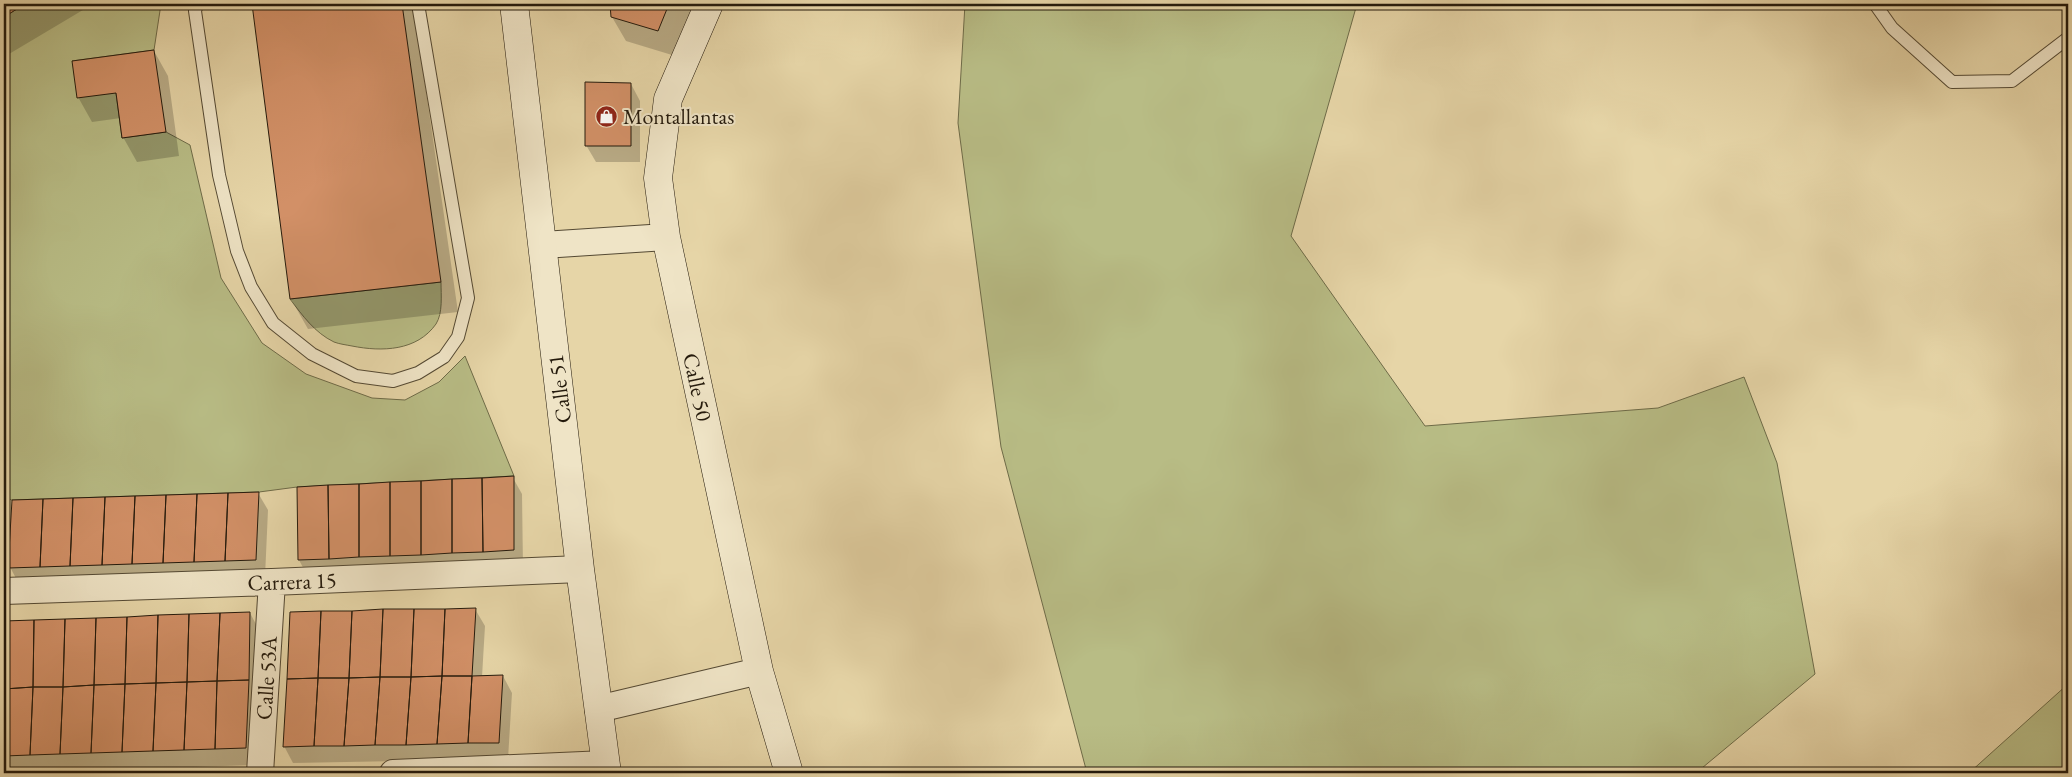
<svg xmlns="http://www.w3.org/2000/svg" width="2072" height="777" viewBox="0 0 2072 777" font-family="'EB Garamond',serif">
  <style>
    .green { fill: #b8bc85; stroke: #6e6b48 }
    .shadow { fill: #0003 }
    .building { fill: #d29067; stroke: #241a0c }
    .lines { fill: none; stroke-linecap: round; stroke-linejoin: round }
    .service-casing { stroke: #544933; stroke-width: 14 }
    .minor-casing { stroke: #544933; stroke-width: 28 }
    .secondary-casing { stroke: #241a0c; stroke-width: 29 }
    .service { stroke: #efe4c6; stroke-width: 12 }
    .minor { stroke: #efe4c6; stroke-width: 26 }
    .secondary { stroke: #efe4c6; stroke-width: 28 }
    .labels { text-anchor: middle; stroke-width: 4; stroke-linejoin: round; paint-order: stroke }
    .poi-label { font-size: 22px; fill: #241a0c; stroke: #efe4c6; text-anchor: start }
    .street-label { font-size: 22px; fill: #241a0c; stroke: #efe4c6 }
  </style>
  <rect width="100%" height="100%" fill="#e6d5a7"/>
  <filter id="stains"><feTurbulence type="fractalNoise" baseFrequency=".004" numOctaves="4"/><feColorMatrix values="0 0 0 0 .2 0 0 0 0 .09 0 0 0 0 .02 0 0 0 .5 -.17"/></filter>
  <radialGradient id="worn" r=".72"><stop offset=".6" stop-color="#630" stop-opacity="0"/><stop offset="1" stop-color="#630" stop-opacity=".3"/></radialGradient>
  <path class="green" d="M25,4H161L154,50L72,61L116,93L122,138L166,132L190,145L221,278L262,343L306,374L372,398L405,400L439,382L465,356L514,476L297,487L259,492L12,500L4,498V17Z
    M965,4H1357L1291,236L1425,426L1658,408L1744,377L1777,463L1815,674L1696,773H1087L1001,447L958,123Z
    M441,282C441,295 443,313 436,324C417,351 382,352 352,346C347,345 339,344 334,342C315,333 302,315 290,299Z
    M2068,684V773H1969Z"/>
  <path class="shadow" d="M4,4H93L4,57Z
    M253,4H409L415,15L458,312L308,329L291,299Z
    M611,4H694L672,55L626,41L612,17Z
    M154,51L168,76L179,156L137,162L123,137L121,118L92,122L78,97Z
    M631,84L640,101V162H596L586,145Z
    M513,478L522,494L523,567L308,577L299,560Z
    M258,493L268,510L265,577L19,584L10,567Z
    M475,609L485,626L482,677L503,676L512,693L508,759L293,763L284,746Z
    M250,613L259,630L255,765L10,773L4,763L5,622Z"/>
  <path class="building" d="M4,4H25L4,17Z
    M252,4H402L441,282L290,299Z
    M610,4H669L658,31L611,17Z
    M154,50L166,132L122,138L116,93L77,98L72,61Z
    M585,82L631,83V146H585Z
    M514,476V550L483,552L482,478Z
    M482,478L483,552L452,553V479Z
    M452,479V553L421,555V481Z
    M421,481V555L390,556V482Z
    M390,482V556L359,557V484Z
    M359,484V557L329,559L328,485Z
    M328,485L329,559L298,560L297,487Z
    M259,492L256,560L225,561L228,493Z
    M228,493L225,561L194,562L197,494Z
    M197,494L194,562L163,563L166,495Z
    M166,495L163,563L132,564L135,496Z
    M135,496L132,564L102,565L105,497Z
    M105,497L102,565L70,566L73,498Z
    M73,498L70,566L40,567L43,499Z
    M43,499L40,567L8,568L12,500Z
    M476,608L472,676H442L445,609Z
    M383,609L380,677L349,678L352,611Z
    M383,609H414L411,677H380Z
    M414,609H445L442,676L411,677Z
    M321,611H352L349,678H318Z
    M321,611L318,678L287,679L290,612Z
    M250,612L249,680L217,681L220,613Z
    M220,613L217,681L187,682L189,614Z
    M189,614L187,682L156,683L158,615Z
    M158,615L156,683L125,684L127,617Z
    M127,617L125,684L94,685L96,618Z
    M96,618L94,685L63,687L65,619Z
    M65,619L63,687H33L34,620Z
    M34,620L33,687L4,689V621Z
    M503,675L499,743H468L472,676Z
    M442,676L437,744L406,745L411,677Z
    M442,676H472L468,743L437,744Z
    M380,677H411L406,745H375Z
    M380,677L375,745L344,746L349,678Z
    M318,678L314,746L283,747L287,679Z
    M318,678H349L344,746H314Z
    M249,680L246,748L215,749L217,681Z
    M217,681L215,749L184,750L187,682Z
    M187,682L184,750L153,751L156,683Z
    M156,683L153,751L122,752L125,684Z
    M125,684L122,752L91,753L94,685Z
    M94,685L91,753L60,754L63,687Z
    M33,687H63L60,754L30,755Z
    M33,687L30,755L4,756V689Z"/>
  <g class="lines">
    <defs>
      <path id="service" d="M197,4L195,11L219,175L237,251L251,287L273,323L312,354L356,376L393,381L418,373L444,357L458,337L468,298L418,4
        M1875,4L1892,28L1952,82L2012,81L2068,38"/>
      <path id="minor" d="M543,245L666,237
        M4,591L272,582L580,569
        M598,709L759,671
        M260,773L272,582
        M393,773L606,764"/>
      <path id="secondary" d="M514,4L580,569L607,773
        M709,4L668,99L658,178L666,237L759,671L789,773"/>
    </defs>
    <use href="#service" class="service-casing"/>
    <use href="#minor" class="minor-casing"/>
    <use href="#secondary" class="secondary-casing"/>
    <use href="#service" class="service"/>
    <use href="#minor" class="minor"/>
    <use href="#secondary" class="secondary"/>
  </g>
  <defs>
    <symbol id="shop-disc" viewBox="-11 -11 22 22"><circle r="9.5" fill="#8f2418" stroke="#efe4c6"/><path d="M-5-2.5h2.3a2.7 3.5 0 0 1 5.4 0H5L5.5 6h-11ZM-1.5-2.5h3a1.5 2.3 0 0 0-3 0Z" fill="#fff"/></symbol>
  </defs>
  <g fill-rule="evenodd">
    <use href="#shop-disc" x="594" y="104" width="25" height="25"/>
  </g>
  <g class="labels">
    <g class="poi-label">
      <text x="623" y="124">Montallantas</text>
    </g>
    <g class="street-label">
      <text transform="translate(698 387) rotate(78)" y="8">Calle 50</text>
      <text transform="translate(559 389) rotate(-97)" y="8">Calle 51</text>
      <text transform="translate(292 581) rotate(-2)" y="8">Carrera 15</text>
      <text transform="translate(266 678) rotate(-86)" y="8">Calle 53A</text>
    </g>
  </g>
  <rect width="2072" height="777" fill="none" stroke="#e6d5a7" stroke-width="20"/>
  <rect x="5" y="5" width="2062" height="767" fill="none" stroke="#241a0c" stroke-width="2.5"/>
  <rect x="10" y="10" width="2052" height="757" fill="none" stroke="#241a0c"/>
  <rect width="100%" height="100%" filter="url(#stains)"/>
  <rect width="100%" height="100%" fill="url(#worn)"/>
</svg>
